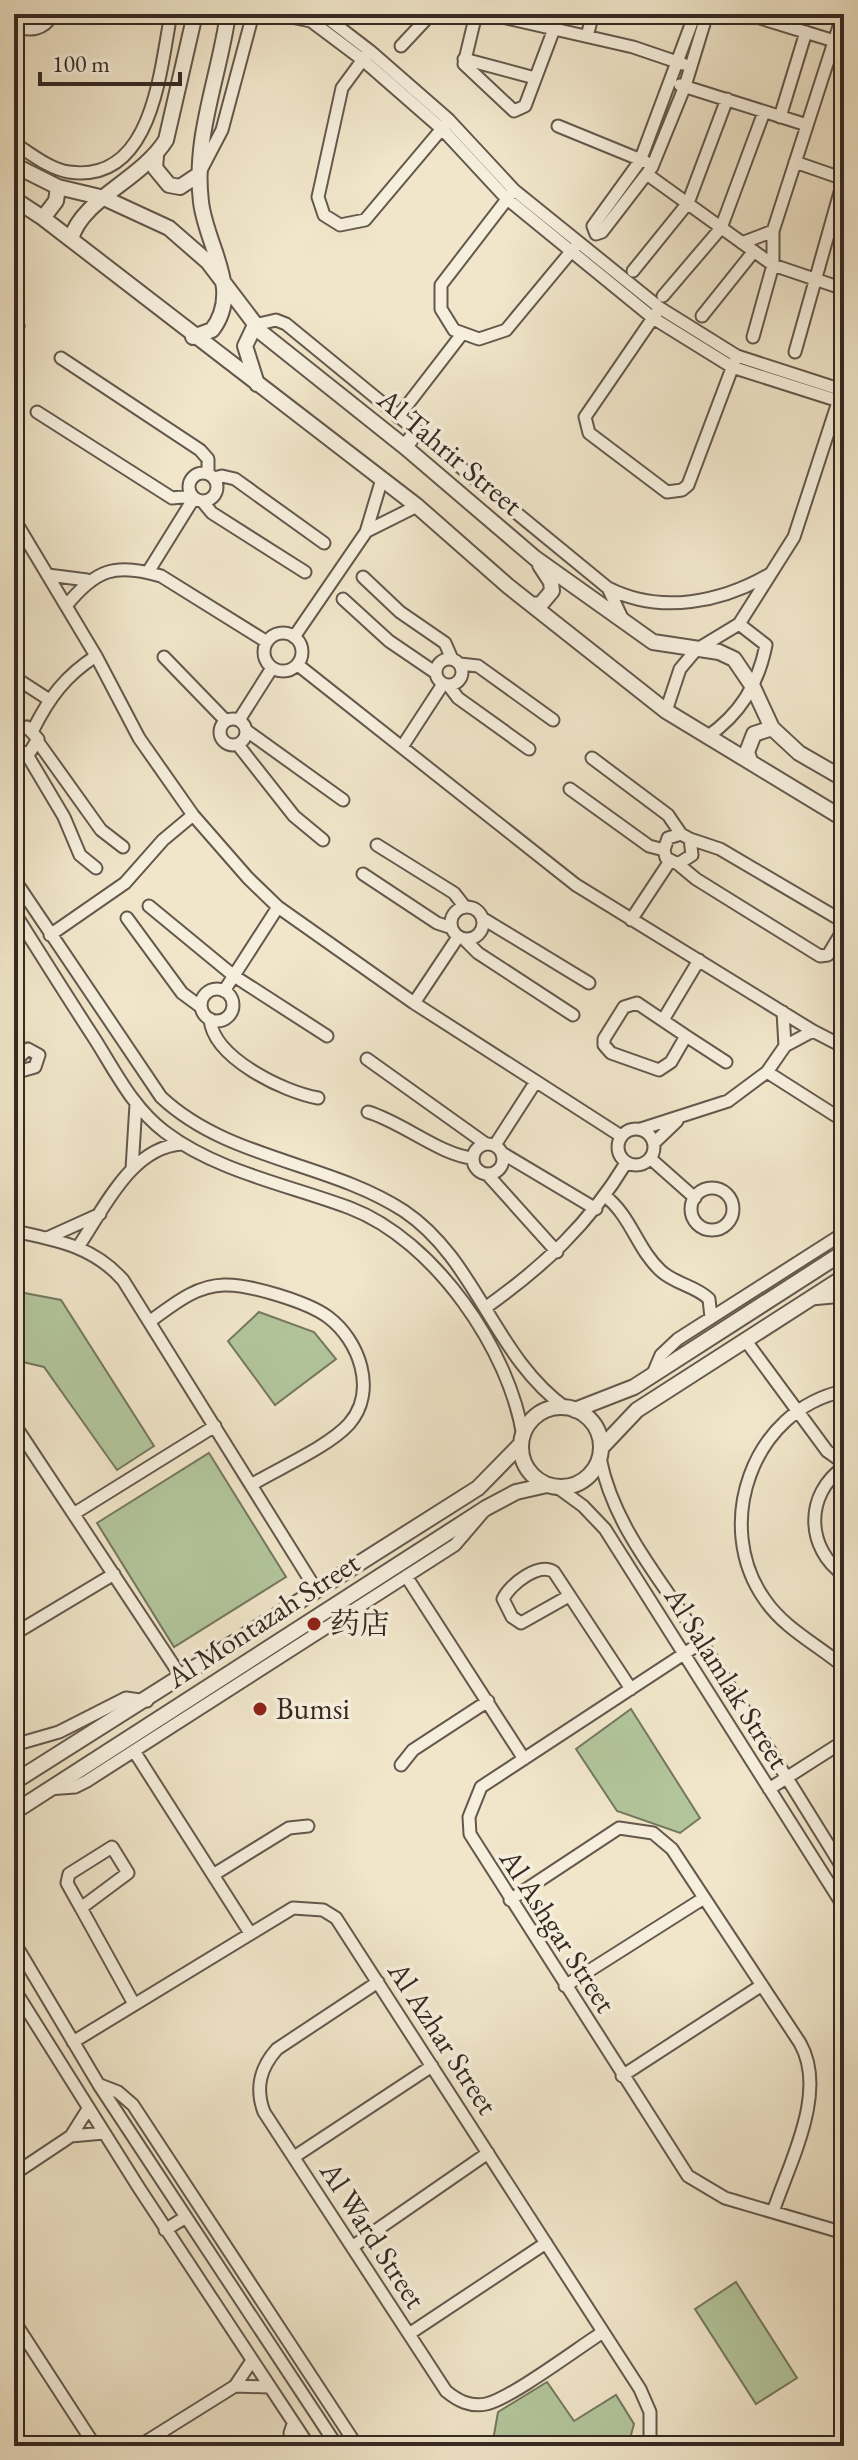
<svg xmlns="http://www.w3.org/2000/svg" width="858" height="2460" viewBox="0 0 858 2460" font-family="'EB Garamond','Noto Serif SC',serif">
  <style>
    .green { fill: #b3c69c; stroke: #747860; stroke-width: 2 }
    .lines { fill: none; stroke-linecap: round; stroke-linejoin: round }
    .minor-casing { stroke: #64584d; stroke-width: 15 }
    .tertiary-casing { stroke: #64584d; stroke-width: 18 }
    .minor { stroke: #f6efdd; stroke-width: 11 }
    .tertiary { stroke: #f6efdd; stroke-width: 14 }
    .poi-dot { fill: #8f2418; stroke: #f6efdd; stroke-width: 3 }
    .labels { text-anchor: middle; stroke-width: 7; stroke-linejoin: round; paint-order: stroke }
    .street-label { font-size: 30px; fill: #352923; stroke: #f6efdd }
    .poi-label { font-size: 30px; fill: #352923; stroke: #f6efdd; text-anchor: start }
  </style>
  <rect width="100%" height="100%" fill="#f1e6ca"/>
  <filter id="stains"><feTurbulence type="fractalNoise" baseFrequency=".0025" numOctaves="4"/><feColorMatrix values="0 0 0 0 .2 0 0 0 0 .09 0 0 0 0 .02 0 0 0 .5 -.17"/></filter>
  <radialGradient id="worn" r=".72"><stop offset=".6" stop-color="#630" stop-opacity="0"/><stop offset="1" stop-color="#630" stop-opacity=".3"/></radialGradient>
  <path class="green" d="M14,1291L61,1300L154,1446L117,1470L44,1367L14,1360Z
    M259,1312L314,1332L336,1359L275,1405L228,1341Z
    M209,1453L286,1577L174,1647L97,1523Z
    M631,1709L700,1818L680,1833L617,1811L576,1749Z
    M736,2282L797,2378L756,2404L695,2309Z
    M547,2382L574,2421L616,2395L634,2424L628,2446H492L498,2412Z"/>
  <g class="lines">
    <defs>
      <path id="minor" d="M276,14L311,21L363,60L442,129L506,198L653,318L732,367L839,401
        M322,14L370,51L449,120L514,190L660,308L737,356L842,390
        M476,14L464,64L514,111L525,106L554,29
        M489,14L633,47L683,64
        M695,14L640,161L593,226L596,234L602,232L652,167L685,86L707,14
        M747,14L844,44
        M14,24C29,33 44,30 53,14
        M587,36L593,14
        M401,46L431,14
        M367,54L342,88L320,188L318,197L324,215L340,225L365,220L445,125
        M464,59L535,78
        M680,85L807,125
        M780,117L806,32
        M558,126L646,162
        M14,143C30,153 49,169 69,172C153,184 160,70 171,14
        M795,162L844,179
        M199,174L222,130L253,14
        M648,175L773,265L844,289
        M511,194L441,285V309L454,330L479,339L506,330L574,248
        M742,243L773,231
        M633,271L688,203L727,99
        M663,296L721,228L764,112
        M657,312L585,417L589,433L667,492L682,490L688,485L734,363
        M702,316L754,251
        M14,319L18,326L14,336
        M255,325L276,320L286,324L608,588L623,620
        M753,337L773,265V231L843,14
        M795,352L844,178
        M61,358L200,450L208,459V473
        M37,412L172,498L192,496
        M398,417L462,334
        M189 487a14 14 0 1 1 28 0a14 14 0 1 1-28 0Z
        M214,478L222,476L235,479L324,543
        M202,501L212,513L305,572
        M14,519L96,656L139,738L193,815L248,878L278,907L414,1003L621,1136
        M367,531L417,506
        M148,572L194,498
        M48,575L87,580
        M363,577L400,612L445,643L452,659
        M608,588C661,615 722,602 770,574
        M343,599L389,641L436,673
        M66,606C95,570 115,562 161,576L267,642
        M264 652a19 19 0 1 1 38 0a19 19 0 1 1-38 0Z
        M294,637L366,532L382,479
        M164,657L226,721
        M436 672a13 13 0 1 1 26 0a13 13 0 1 1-26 0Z
        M460,664L478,666L553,720
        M298,665L576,885L813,1031L844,1047
        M14,677L48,699
        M449,686L458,698L529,749
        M666,711L680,669L696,650L739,624L794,537L840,396
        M220 732a13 13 0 1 1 26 0a13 13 0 1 1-26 0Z
        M239,720L272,668
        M33,730C49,698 65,676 96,656
        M247,731L343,800
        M14,733L27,727L38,739L30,752L22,753L14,746
        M707,737C740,714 758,685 766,645L739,624
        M38,742L101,830L123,847
        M238,745L294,816L323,840
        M402,747L443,684
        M26,753L64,817L80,855L96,868
        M592,758L668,815L681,834L690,839L692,855L678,864L666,858L664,850L668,838L681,834
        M570,789L649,846L664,850
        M377,845L454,893L465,907
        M678,864L696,879L820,956L828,955L843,930L839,919L720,849L690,839
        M363,874L437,923L452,928
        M14,879L161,1097C228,1160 329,1162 404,1211C477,1260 494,1357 566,1408
        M149,906L234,976L327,1036
        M451 923a16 16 0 1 1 32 0a16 16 0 1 1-32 0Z
        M14,912C41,955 68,998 96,1041C116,1073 134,1109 165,1132C218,1172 289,1185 350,1208C434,1240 510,1350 523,1437
        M127,918L182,993L201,1007
        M482,918L589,983
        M631,920L670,861
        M50,935L125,883L163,840L193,815
        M464,939L478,953L573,1015
        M201 1005a16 16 0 1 1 32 0a16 16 0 1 1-32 0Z
        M224,991L278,907
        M414,1003L458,937
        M783,1012L785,1046
        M210,1019C213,1058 284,1092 318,1098
        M663,1020L699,960
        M686,1036L637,1003L624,1007L604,1039V1045L611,1053L659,1070L671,1062L686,1036L726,1062
        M367,1059L486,1144
        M14,1062L28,1049L39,1055L35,1067L14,1073
        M767,1072L844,1121
        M368,1112C402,1122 442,1156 473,1158
        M618 1147a18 18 0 1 1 36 0a18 18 0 1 1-36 0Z
        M641,1129L728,1101L767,1072L785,1046L813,1031
        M654,1143L677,1121
        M844,1143V1147
        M473 1159a15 15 0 1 1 30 0a15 15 0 1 1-30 0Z
        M495,1145L535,1083
        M502,1153L596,1209
        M651,1159L695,1198
        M132,1169L136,1104
        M487,1174L557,1252
        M691 1209a21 21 0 1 1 42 0a21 21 0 1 1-42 0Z
        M605,1196C631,1216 637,1249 661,1271C675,1284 696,1286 709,1299L711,1318
        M14,1231C56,1240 93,1246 123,1280L317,1591
        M47,1238L100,1214
        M78,1247C104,1209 131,1147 182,1144
        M811,1299L844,1296
        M485,1308C543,1267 589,1224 626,1163
        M149,1322C173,1305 194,1286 224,1285C249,1284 308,1302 328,1317C359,1340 378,1391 349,1424C328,1447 279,1468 251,1485
        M746,1341L827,1451L844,1463
        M652,1376L661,1355L678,1339L844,1233
        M844,1391C752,1410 712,1526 765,1600C785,1629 818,1645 844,1667
        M14,1424L182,1678
        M600,1458C614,1529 664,1583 702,1643C750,1718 797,1794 844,1870
        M844,1467C804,1494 806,1549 844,1575
        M557,1487L583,1506L605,1529L844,1907
        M75,1513L215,1426
        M406,1576L524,1759
        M569,1596L521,1623L512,1617L503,1599C510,1584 539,1562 554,1572L631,1689
        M14,1634L114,1574
        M702,1642L481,1787L469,1817L470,1834L688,2176L725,2198L844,2233
        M14,1745L59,1732L126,1698L147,1701
        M134,1751L250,1933
        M401,1765L413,1750L488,1701
        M48,1789L75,1787L87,1781L455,1545L484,1511
        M769,1789L844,1741
        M213,1875L289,1828L308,1826
        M510,1900L619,1828L653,1833L672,1849L800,2043C828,2092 790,2161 773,2212
        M81,1908L67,1883L69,1874L112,1847L128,1873L81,1908L134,2004
        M14,1942L99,2085L337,2446
        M378,1982L277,2049C260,2068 255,2088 264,2112L446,2391C458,2401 470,2407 486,2404C510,2399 578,2348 603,2332
        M565,1986L704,1898
        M14,1989L139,2188L309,2446
        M73,2042L293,1908L323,1910L336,1918L640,2389L650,2412V2446
        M622,2076L762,1985
        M100,2085L118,2092L133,2105L357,2446
        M71,2136L104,2133
        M294,2157L432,2066
        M14,2174L71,2136L88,2109
        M165,2230L186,2217
        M352,2247L488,2153
        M14,2321L95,2446
        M409,2334L546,2243
        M235,2386L268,2387
        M293,2424L290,2433L296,2446
        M139,2446L235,2386L251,2362"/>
      <path id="tertiary" d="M156,156L155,168L169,185L180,187L198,175
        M14,165L58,187L104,198L169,228L208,262L262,333L405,447L535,558L653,642L719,652L734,659L753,687L772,728L799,753L844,779
        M14,199L43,218L417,506L508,586L666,711L844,819
        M43,218L56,201L58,187
        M71,239C82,199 140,181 166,140L195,14
        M255,325L245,346L257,384
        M193,337L212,330C243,290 206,246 201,202C193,137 219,78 228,14
        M405,447L416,432
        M532,605L541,604L552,591L551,582L540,565
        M750,761L747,752L754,734L772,728
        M521 1447a40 40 0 1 1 80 0a40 40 0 1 1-80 0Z
        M575,1410L634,1387L844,1252
        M601,1448L637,1410L844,1277
        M14,1782L478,1488L521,1444
        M14,1812L486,1508L516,1492L547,1485"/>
    </defs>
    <use href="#minor" class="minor-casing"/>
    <use href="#tertiary" class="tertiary-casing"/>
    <use href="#minor" class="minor"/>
    <use href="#tertiary" class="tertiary"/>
  </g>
  <g class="poi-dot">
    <circle cx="314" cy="1624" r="8"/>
    <circle cx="260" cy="1709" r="8"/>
  </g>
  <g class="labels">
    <g class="street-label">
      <text transform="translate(450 452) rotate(40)" y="10">Al Tahrir Street</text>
      <text transform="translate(263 1620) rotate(-33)" y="10">Al Montazah Street</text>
      <text transform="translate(727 1678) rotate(58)" y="10">Al Salamlak Street</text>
      <text transform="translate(558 1931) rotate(57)" y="10">Al Ashgar Street</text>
      <text transform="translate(443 2038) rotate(57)" y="10">Al Azhar Street</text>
      <text transform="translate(373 2235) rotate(57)" y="10">Al Ward Street</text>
    </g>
    <g class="poi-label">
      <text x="330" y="1634">药店</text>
      <text x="276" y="1719">Bumsi</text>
    </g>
  </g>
  <rect width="858" height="2460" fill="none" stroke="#f1e6ca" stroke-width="48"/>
  <rect x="16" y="16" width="826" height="2428" fill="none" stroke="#352923" stroke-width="4"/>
  <rect x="24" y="24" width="810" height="2412" fill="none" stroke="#352923" stroke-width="2"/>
  <path d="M40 72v12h140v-12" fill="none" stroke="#352923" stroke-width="4"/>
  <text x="52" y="72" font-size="24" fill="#352923" stroke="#f6efdd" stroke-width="6" paint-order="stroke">100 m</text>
  <rect width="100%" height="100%" filter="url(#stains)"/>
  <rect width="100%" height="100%" fill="url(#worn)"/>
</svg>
